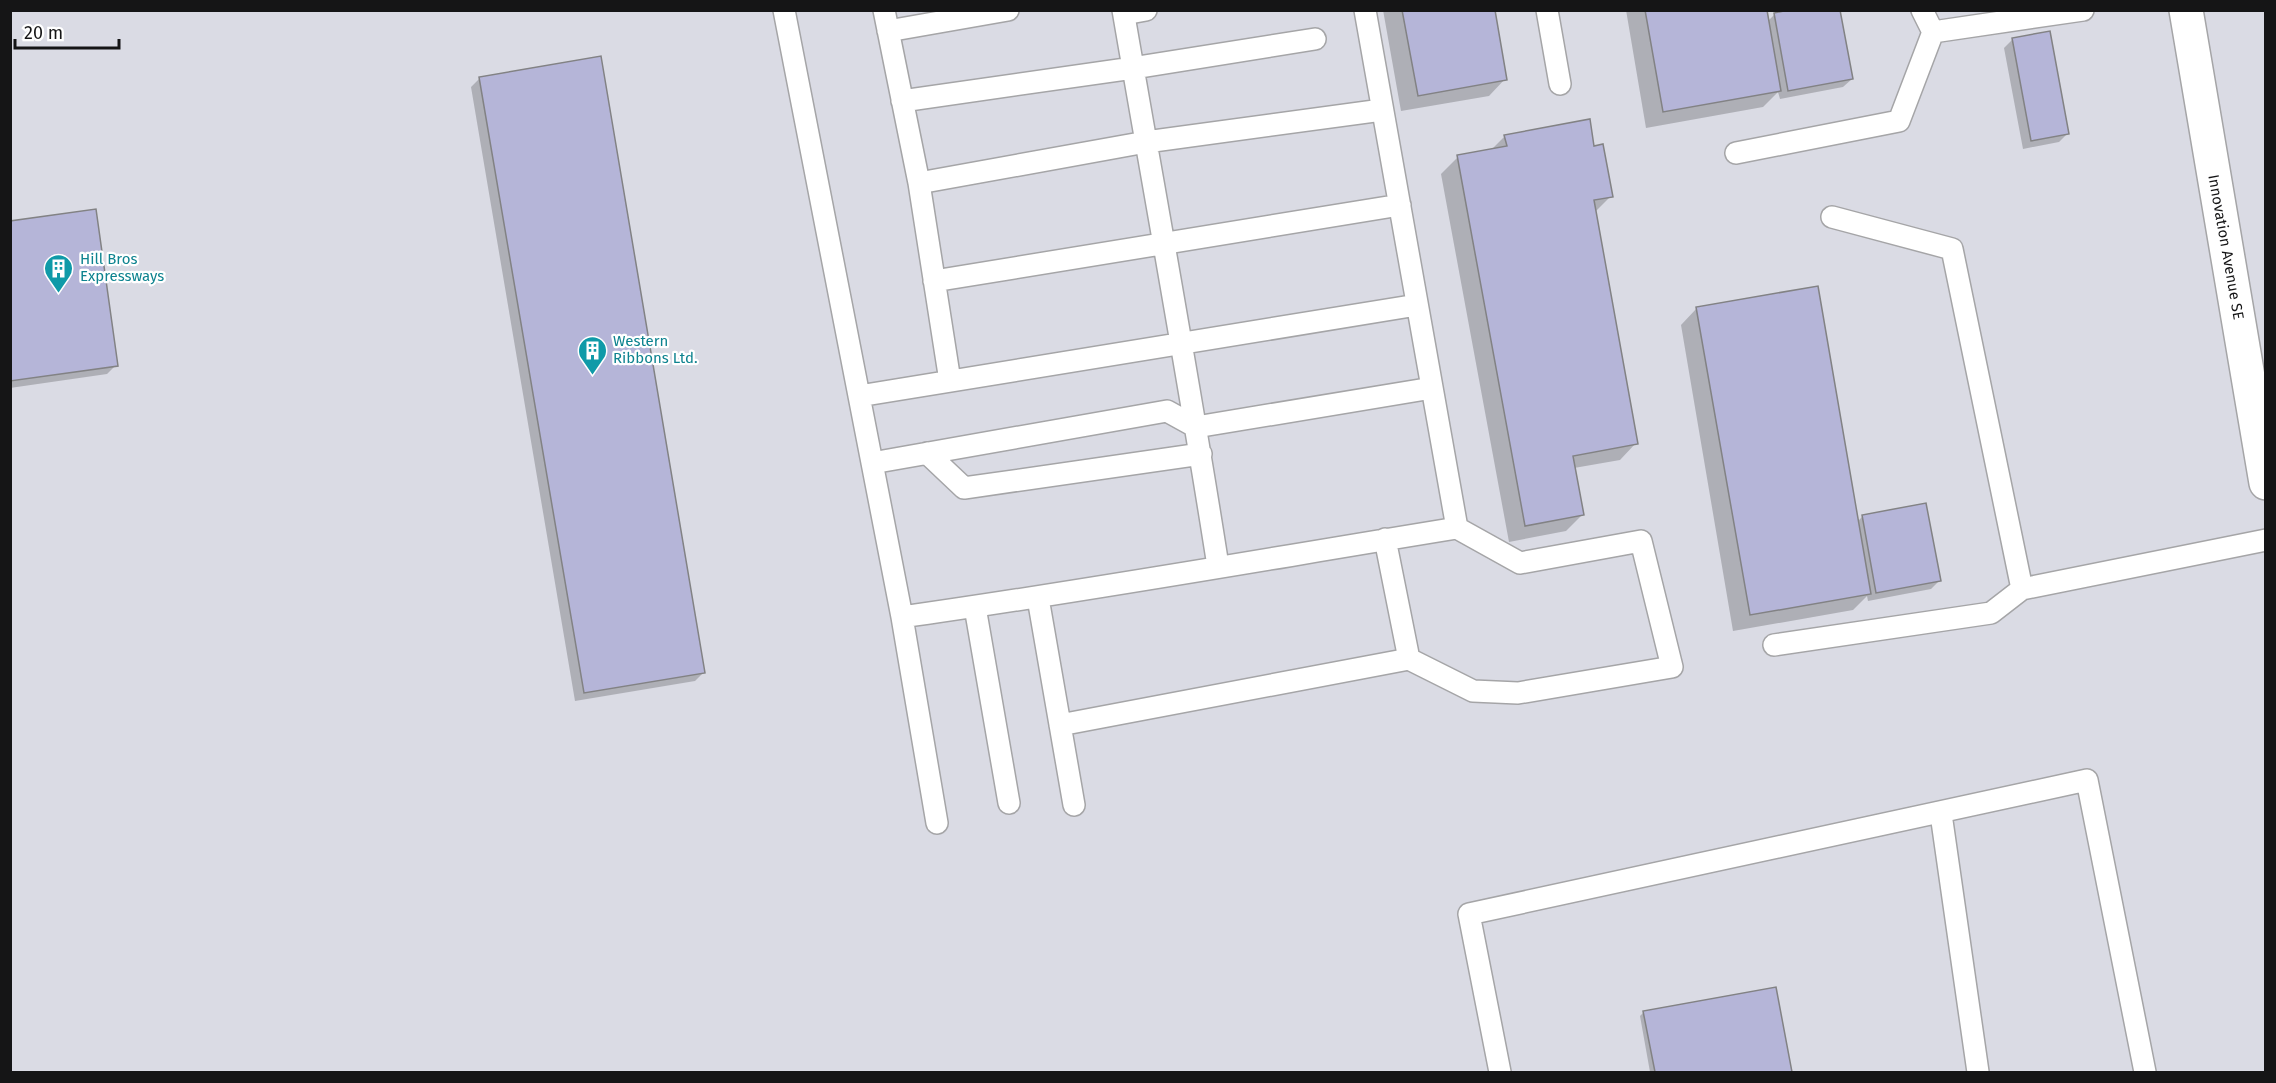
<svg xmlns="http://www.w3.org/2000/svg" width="2276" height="1083" viewBox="0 0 2276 1083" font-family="'Fira Sans',sans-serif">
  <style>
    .built { fill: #dadbe4 }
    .shadow { fill: #0003 }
    .building { fill: #b5b5d8; stroke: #828284; stroke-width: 1.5 }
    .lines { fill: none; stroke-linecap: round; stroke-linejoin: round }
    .service-casing { stroke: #a5a5a7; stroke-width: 24 }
    .minor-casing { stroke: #a5a5a7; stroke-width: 36 }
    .service { stroke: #fff; stroke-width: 21 }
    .minor { stroke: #fff; stroke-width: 33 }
    .labels { text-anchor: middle; stroke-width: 4.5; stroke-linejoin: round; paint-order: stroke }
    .street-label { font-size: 15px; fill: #151516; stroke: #fff }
    .culture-label { font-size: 15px; fill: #0d838f; stroke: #fff; text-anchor: start }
  </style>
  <rect width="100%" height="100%" fill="#eaeaed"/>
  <path class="built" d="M11,11H2265V1072H11Z"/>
  <path class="shadow" d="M1383,10H1493L1505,79L1489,96L1401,111Z
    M1626,10H1765L1767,22L1774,15L1852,79L1843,87L1780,99L1778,92L1763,107L1646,128Z
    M2012,40L2068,133L2059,142L2023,149L2004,48Z
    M480,78L704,672L695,681L575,701L471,87Z
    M1505,136L1593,147L1611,196L1595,212L1636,443L1620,460L1574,468L1583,514L1566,531L1509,542L1441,174L1458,157L1490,151Z
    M10,223L116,365L107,374L10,388Z
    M1697,308L1857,522L1862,517L1940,580L1931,589L1868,601L1867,596L1853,610L1733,631L1681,325Z
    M1775,989L1790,1072H1650L1640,1016L1644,1012Z"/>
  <path class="building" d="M1402,10H1495L1507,80L1418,96Z
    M1645,10H1767L1781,91L1663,112Z
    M1789,10H1840L1853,79L1788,91L1774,13Z
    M2050,31L2069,134L2031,141L2012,38Z
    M601,56L705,673L584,693L479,77Z
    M1590,119L1594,146L1603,144L1613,197L1594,200L1638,444L1573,456L1584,515L1525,526L1457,155L1507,146L1504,135Z
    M96,209L118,366L10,381V221Z
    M1818,286L1871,594L1750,615L1696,307Z
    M1926,503L1941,581L1876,593L1862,515Z
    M1776,987L1792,1072H1655L1643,1011Z"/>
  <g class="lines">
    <defs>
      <path id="service" d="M784,10L902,617C1087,591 1272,558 1457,528L1365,10
        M884,10L919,183L1146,142L1382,110
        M1123,10C1155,196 1189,380 1218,566
        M1547,10L1560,84
        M1922,10L1933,32
        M1124,14L1146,10
        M888,31L1008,10
        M902,101L1133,68L1315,39
        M1736,153L1899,121L1933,32L2083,10
        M919,183L950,381
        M1832,217L1952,249L2022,589L2266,540
        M934,281L1400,205
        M859,396L1417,305
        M927,453L964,488L1201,454
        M872,463L1167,411L1196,427L1432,388
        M1038,598L1074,805
        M975,607L1009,803
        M902,617L937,823
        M1774,645L1991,613L2022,589
        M1409,659L1473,691L1518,693L1672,667L1641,541L1520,563L1457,528
        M1060,725L1409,659L1385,539
        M1941,814L1978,1072
        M1500,1072L1469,914L2087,780L2145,1072"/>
      <path id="minor" d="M2186,10L2266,483"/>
    </defs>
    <use href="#service" class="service-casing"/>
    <use href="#minor" class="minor-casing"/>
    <use href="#service" class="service"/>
    <use href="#minor" class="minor"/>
  </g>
  <defs>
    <symbol id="building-pin" viewBox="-11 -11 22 30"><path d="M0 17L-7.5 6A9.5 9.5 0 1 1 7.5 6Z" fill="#0f9aa8" stroke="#fff"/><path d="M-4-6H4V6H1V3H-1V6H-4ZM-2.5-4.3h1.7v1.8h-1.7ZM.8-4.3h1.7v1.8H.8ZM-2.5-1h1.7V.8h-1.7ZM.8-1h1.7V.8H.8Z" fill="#fff"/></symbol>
  </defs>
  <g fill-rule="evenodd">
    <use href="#building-pin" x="42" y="252" width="33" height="45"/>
    <use href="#building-pin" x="576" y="334" width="33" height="45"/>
  </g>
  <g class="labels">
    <g class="street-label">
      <text transform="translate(2226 247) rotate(80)" y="5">Innovation Avenue SE</text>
    </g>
    <g class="culture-label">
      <text x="80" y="264">Hill Bros<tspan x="80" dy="17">Expressways</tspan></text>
      <text x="613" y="346">Western<tspan x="613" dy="17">Ribbons Ltd.</tspan></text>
    </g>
  </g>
  <rect width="2276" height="1083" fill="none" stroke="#151516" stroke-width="24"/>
  <path d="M15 39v9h104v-9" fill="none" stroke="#151516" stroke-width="3"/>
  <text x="24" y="39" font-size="18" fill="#151516" stroke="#ffffff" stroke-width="4.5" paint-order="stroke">20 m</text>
</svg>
